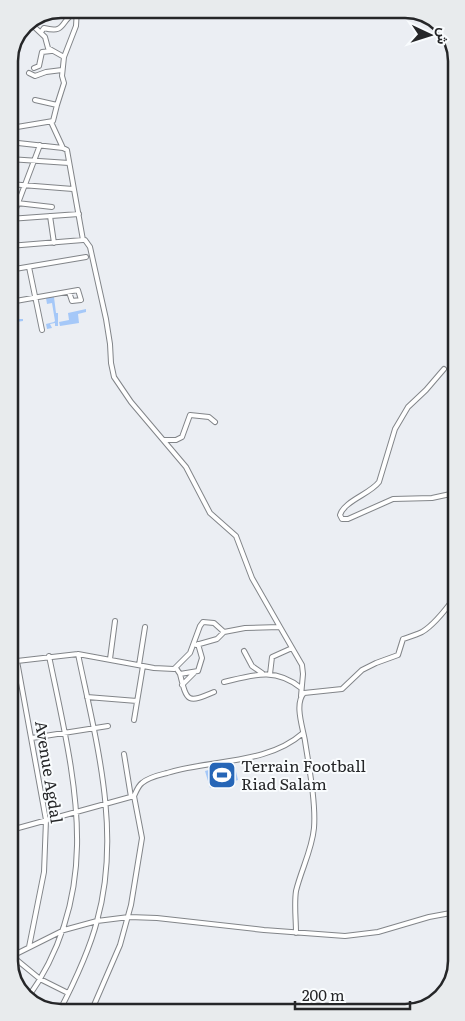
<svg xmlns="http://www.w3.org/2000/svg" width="465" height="1021" viewBox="0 0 465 1021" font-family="Literata,Vazirmatn,serif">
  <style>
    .green { fill: #a5c8f8 }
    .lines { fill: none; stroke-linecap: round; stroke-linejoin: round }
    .minor-casing { stroke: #828589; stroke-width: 6 }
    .minor { stroke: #fff; stroke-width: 4 }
    .labels { text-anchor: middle; stroke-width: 4; stroke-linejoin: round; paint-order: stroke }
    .poi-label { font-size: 16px; fill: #252628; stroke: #f9fcfe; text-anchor: start }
    .street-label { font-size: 16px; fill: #252628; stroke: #f9fcfe }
    .rim { fill: none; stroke: #252628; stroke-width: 2.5 }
  </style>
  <rect width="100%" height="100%" fill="#ebeef3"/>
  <path class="green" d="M54,297L56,313H58V326H55V323L50,324L52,328L47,329L46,324L54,322L55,321L52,303L47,304L46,298Z
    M86,309V312L78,314L79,323L60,326L59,322L69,320L68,313Z
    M10,315H11L14,319H23V321L16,322V325L13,326L17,335L13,336L10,324H14L13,322L10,321Z
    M234,763L238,780L210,788L205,771Z"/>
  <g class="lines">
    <defs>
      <path id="minor" d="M29,22L45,37L48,48L64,57
        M41,32L44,28C67,34 59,21 76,12
        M34,68L39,66L42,52L51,51
        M29,73L35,76L46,72L62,70
        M35,100L57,105
        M51,122L63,148
        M9,126L17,127L53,121L57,105L64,83L62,76L64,57L76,26L77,9
        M9,142L63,148L67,150L83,240H85L90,247L106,319L110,344L111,363L114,377L131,402L186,467L210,513L236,536L252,578L280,627L245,628L224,632L214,623L203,622L200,626L190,653L174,669L154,668L78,654L17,661L11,660
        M9,159L69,163
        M9,184L73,189
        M17,203L52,207
        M50,216L54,243
        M9,219L79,214
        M12,219L40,145
        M9,246L83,240
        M29,267L42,330
        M9,270L86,257
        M10,302L78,290L81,300L72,301L69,292
        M444,369L426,390L408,407L395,429L379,482C370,494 344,501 340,515L342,519H348L393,499L432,498L455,493
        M164,440H176L182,437L190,415L209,417L215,422
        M280,627L302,665L303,674L301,696
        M196,645L217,639L224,632
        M244,651L252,666L262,673
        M110,659L115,621
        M17,661L46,820L44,872L29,947
        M139,665L145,627
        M176,668L180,674L198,671L202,658L198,644
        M180,674C187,703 188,703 214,692
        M270,674L272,657L292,648
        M224,682C253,675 275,667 301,688
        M182,685L194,673
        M87,697L137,701
        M134,720L143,666
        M32,738L108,726
        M124,754L131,797
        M11,806L15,829L11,871
        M11,830L134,796
        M296,933C296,919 294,904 296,891C301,870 312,850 314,828C316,803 309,767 305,741C303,728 294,704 304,693L342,689L362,670L376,663L398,655L403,639C409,637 416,635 422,632C434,625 447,608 455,597
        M12,956L64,930L97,921L129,917L157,918L264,930L345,936L378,932L429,917L456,912
        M12,956L40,979L68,993
        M27,999C106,888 74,778 49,656
        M59,1012C74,983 89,952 97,921C122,832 96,741 78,654
        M91,1012L120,945L131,905L142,838L134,796C136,792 138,786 142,783C149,777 159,775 167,773C211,759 267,765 303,733"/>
    </defs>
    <use href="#minor" class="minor-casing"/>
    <use href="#minor" class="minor"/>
  </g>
  <defs>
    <symbol id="stadium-square" viewBox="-11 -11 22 22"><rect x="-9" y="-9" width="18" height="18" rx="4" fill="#2666b7" stroke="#f9fcfe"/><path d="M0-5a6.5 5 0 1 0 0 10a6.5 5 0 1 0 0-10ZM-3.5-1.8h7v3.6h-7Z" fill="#fff"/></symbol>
  </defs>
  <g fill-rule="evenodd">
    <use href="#stadium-square" x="206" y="759" width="32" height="32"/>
  </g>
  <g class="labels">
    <g class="poi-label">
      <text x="241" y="772">Terrain Football<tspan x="241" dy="18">Riad Salam</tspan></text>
    </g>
    <g class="street-label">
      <text transform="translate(49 772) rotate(81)" y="6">Avenue Agdal</text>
    </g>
  </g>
  <path d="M0 0H465V1021H0ZM61 18H405A43 43 0 0 1 448 61V961A43 43 0 0 1 405 1004H61A43 43 0 0 1 18 961V61A43 43 0 0 1 61 18Z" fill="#e8ebed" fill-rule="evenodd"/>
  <path class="rim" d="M61 18H405A43 43 0 0 1 448 61V961A43 43 0 0 1 405 1004H61A43 43 0 0 1 18 961V61A43 43 0 0 1 61 18Z"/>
  <g transform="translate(430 35) rotate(94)" stroke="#f9fcfe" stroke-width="4" paint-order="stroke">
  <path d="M0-4L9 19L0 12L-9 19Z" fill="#252628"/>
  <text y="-8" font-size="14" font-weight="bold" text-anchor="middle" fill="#252628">ش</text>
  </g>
  <path d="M295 1001v8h115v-8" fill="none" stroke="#252628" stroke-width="2.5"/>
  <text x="302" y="1001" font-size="15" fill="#252628" stroke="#f9fcfe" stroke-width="4" paint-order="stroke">200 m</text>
</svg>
